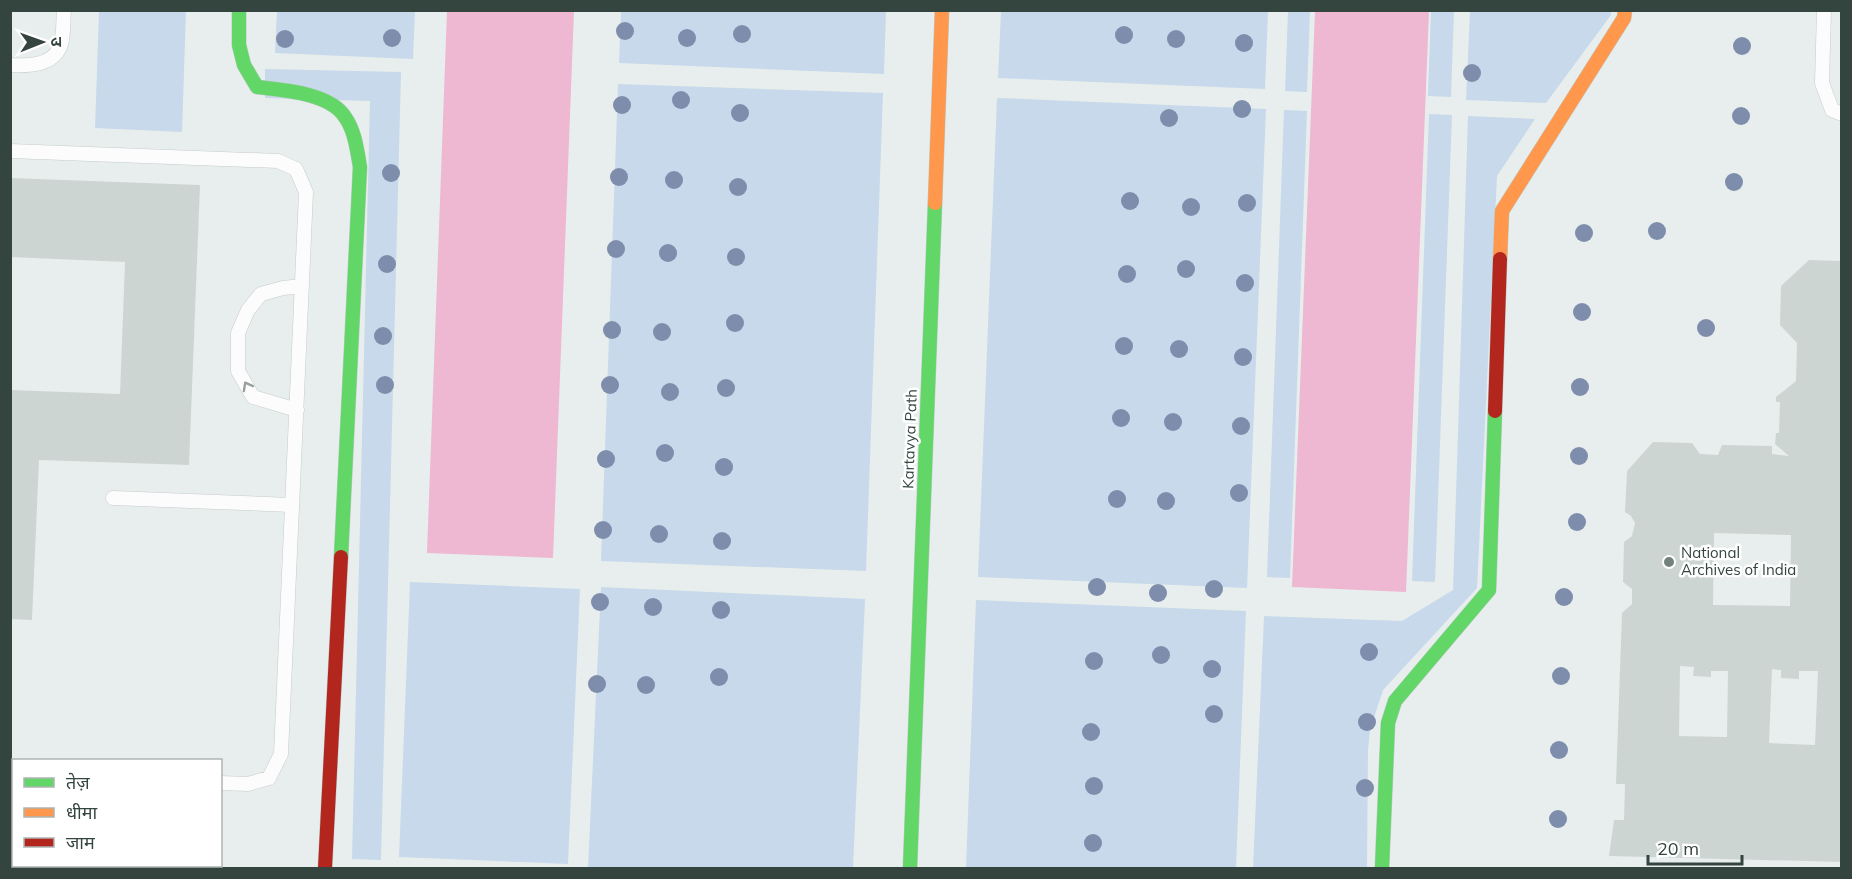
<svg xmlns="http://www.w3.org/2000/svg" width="1852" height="879" viewBox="0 0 1852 879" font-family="Mulish,'Noto Sans Devanagari',sans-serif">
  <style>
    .green { fill: #c7d9ea }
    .water { fill: #eeb7d2 }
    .building { fill: #cdd5d3; fill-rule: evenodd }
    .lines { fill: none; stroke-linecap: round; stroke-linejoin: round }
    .lane-casing { stroke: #c5cccb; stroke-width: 15 }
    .fast-casing { stroke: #beccca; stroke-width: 15 }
    .slow-casing { stroke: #beccca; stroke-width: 15 }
    .jam-casing { stroke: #beccca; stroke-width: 15 }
    .lane { stroke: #fcfcfc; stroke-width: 14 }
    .fast { stroke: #63d668; stroke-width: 14 }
    .slow { stroke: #ff974d; stroke-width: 14 }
    .jam { stroke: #b3261e; stroke-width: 14 }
    .tree { fill: #7e8dac }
    .oneway { stroke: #98a09e }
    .poi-dot { fill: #73807c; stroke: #fff; stroke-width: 2 }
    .labels { text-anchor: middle; stroke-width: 5; stroke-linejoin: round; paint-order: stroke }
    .street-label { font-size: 15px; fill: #34443f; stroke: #fff }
    .poi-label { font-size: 15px; fill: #34443f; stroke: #fff; text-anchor: start }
  </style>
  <rect width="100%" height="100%" fill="#e8eeed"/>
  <path class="green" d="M99,11H186L182,132L95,128Z
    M277,11H415L413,59L275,53Z
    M621,11H886L884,74L619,63Z
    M1001,11H1268L1265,89L998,78Z
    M1288,11H1310L1307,92L1285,91Z
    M1431,11H1454L1451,97L1428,96Z
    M1470,11H1611V15L1546,103L1466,100Z
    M265,69L401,72L381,860L352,859L370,101L265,98Z
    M618,84L883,93L866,571L601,561Z
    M997,98L1266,109L1247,588L978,577Z
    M1284,110L1307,111L1290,578L1267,577Z
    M1429,114L1452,115L1435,582L1412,581Z
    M1468,116L1535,119L1497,176L1477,588L1383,690L1370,730L1368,750L1367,868H1253L1264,616L1402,621L1453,590Z
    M410,582L580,589L568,864L399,857Z
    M601,587L865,599L853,868H588Z
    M976,600L1246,611L1236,868H966Z"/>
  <path class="water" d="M447,11H574L553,558L427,553Z
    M1315,11H1429L1406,592L1292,587Z"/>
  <path class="building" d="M10,178L200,185L189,465L39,460L32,620L10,619V390L120,394L125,262L10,257Z
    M1809,260L1842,261V862L1609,856L1614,820H1624L1625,784H1616L1622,613L1632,604V589L1623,582L1624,542L1632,536L1635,523L1631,516L1625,512L1627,471L1653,442L1692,443L1700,454L1718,455L1722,445L1772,446V454L1789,456L1775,444L1776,433H1779L1780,402H1776V397L1796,381L1797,343L1780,325L1781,286ZM1714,533L1791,535L1790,606L1713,605ZM1680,666L1694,667L1693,676L1711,677V671H1728L1727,737L1679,736ZM1772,669L1781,670V678L1799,679V671H1818L1815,745L1769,743Z"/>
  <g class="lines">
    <defs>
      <path id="lane" d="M1824,10L1822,83L1832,110L1842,114
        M10,65C27,66 50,66 59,49C64,42 63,20 64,10
        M10,151L278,161L296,169L306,192L281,754L269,778L248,784L220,783
        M297,410L253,397L238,371V333L248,310L261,294L283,288L302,286
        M113,498L292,505
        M10,773H14"/>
      <path id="fast" d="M239,10V45L244,65L257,87C283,90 330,93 345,117C355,131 357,150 360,167L341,557
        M910,868L935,203
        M1382,868L1388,723L1395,701L1489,590L1495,411"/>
      <path id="slow" d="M935,203L942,10
        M1500,259L1502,211L1624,18L1625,10"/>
      <path id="jam" d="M1495,411L1500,259
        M325,868L341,557"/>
    </defs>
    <use href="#lane" class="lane-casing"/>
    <use href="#fast" class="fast-casing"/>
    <use href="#slow" class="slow-casing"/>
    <use href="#jam" class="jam-casing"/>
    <use href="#lane" class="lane"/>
    <use href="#fast" class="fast"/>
    <use href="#slow" class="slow"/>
    <use href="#jam" class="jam"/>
  </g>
  <g class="tree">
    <circle cx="625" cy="31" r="9"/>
    <circle cx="742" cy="34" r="9"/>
    <circle cx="1124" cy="35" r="9"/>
    <circle cx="392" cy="38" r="9"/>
    <circle cx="687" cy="38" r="9"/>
    <circle cx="285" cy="39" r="9"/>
    <circle cx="1176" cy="39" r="9"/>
    <circle cx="1244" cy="43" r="9"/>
    <circle cx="1742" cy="46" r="9"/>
    <circle cx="1472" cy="73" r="9"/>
    <circle cx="681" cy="100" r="9"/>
    <circle cx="622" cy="105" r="9"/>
    <circle cx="1242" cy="109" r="9"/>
    <circle cx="740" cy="113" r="9"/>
    <circle cx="1741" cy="116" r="9"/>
    <circle cx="1169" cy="118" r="9"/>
    <circle cx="391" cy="173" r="9"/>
    <circle cx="619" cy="177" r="9"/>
    <circle cx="674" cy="180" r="9"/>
    <circle cx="1734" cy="182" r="9"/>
    <circle cx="738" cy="187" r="9"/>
    <circle cx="1130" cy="201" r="9"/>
    <circle cx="1247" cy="203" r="9"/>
    <circle cx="1191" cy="207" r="9"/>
    <circle cx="1657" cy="231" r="9"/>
    <circle cx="1584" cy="233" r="9"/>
    <circle cx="616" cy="249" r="9"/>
    <circle cx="668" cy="253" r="9"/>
    <circle cx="736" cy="257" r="9"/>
    <circle cx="387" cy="264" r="9"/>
    <circle cx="1186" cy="269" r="9"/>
    <circle cx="1127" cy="274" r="9"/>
    <circle cx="1245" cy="283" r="9"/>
    <circle cx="1582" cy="312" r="9"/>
    <circle cx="735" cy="323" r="9"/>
    <circle cx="1706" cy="328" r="9"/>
    <circle cx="612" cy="330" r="9"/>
    <circle cx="662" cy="332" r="9"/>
    <circle cx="383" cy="336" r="9"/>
    <circle cx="1124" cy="346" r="9"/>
    <circle cx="1179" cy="349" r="9"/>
    <circle cx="1243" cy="357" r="9"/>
    <circle cx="385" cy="385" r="9"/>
    <circle cx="610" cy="385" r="9"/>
    <circle cx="1580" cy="387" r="9"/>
    <circle cx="726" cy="388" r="9"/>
    <circle cx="670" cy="392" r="9"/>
    <circle cx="1121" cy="418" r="9"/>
    <circle cx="1173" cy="422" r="9"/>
    <circle cx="1241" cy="426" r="9"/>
    <circle cx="665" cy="453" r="9"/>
    <circle cx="1579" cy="456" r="9"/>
    <circle cx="606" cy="459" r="9"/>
    <circle cx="724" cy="467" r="9"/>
    <circle cx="1239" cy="493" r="9"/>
    <circle cx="1117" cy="499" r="9"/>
    <circle cx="1166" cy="501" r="9"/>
    <circle cx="1577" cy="522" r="9"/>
    <circle cx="603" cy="530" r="9"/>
    <circle cx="659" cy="534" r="9"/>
    <circle cx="722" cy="541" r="9"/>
    <circle cx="1097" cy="587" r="9"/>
    <circle cx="1214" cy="589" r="9"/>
    <circle cx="1158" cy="593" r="9"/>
    <circle cx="1564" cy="597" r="9"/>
    <circle cx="600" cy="602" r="9"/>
    <circle cx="653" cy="607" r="9"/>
    <circle cx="721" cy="610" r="9"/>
    <circle cx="1369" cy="652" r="9"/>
    <circle cx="1161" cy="655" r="9"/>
    <circle cx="1094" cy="661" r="9"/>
    <circle cx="1212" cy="669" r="9"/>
    <circle cx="1561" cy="676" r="9"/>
    <circle cx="719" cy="677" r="9"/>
    <circle cx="597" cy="684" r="9"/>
    <circle cx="646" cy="685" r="9"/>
    <circle cx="1214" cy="714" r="9"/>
    <circle cx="1367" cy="722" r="9"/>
    <circle cx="1091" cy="732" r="9"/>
    <circle cx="1559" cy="750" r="9"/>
    <circle cx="1094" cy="786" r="9"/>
    <circle cx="1365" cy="788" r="9"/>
    <circle cx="1558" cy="819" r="9"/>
    <circle cx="1093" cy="843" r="9"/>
  </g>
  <defs><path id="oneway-chevron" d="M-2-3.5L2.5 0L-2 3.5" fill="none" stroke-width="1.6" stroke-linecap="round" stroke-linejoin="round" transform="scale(1.5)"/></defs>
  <use class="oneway" href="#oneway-chevron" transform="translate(247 386) rotate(-119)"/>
  <circle class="poi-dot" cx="1669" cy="562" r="6"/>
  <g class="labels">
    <g class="street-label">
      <text transform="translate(910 439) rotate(-88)" y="5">Kartavya Path</text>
    </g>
    <g class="poi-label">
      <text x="1681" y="558">National<tspan x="1681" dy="17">Archives of India</tspan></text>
    </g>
  </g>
  <rect width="1852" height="879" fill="none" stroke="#34443f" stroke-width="24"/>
  <rect x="12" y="759" width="210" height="108" fill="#ffffff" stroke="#aeb4b2" stroke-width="1.5"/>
  <rect x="24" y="778" width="30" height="9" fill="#63d668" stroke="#aeb4b2" stroke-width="1.5"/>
  <text x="66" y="789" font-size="18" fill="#34443f">तेज़</text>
  <rect x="24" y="808" width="30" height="9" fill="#ff974d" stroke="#aeb4b2" stroke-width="1.5"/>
  <text x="66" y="819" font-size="18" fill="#34443f">धीमा</text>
  <rect x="24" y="838" width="30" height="9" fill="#b3261e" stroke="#aeb4b2" stroke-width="1.5"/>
  <text x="66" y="849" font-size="18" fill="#34443f">जाम</text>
  <g transform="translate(42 42) rotate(89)" stroke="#ffffff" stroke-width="4.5" paint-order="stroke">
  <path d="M0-4.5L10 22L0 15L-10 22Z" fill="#34443f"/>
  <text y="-9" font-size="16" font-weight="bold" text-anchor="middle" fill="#34443f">उ</text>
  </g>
  <path d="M1648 855v9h94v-9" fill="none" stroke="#34443f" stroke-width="3"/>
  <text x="1657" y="855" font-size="18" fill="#34443f" stroke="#ffffff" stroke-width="4.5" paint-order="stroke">20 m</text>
</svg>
